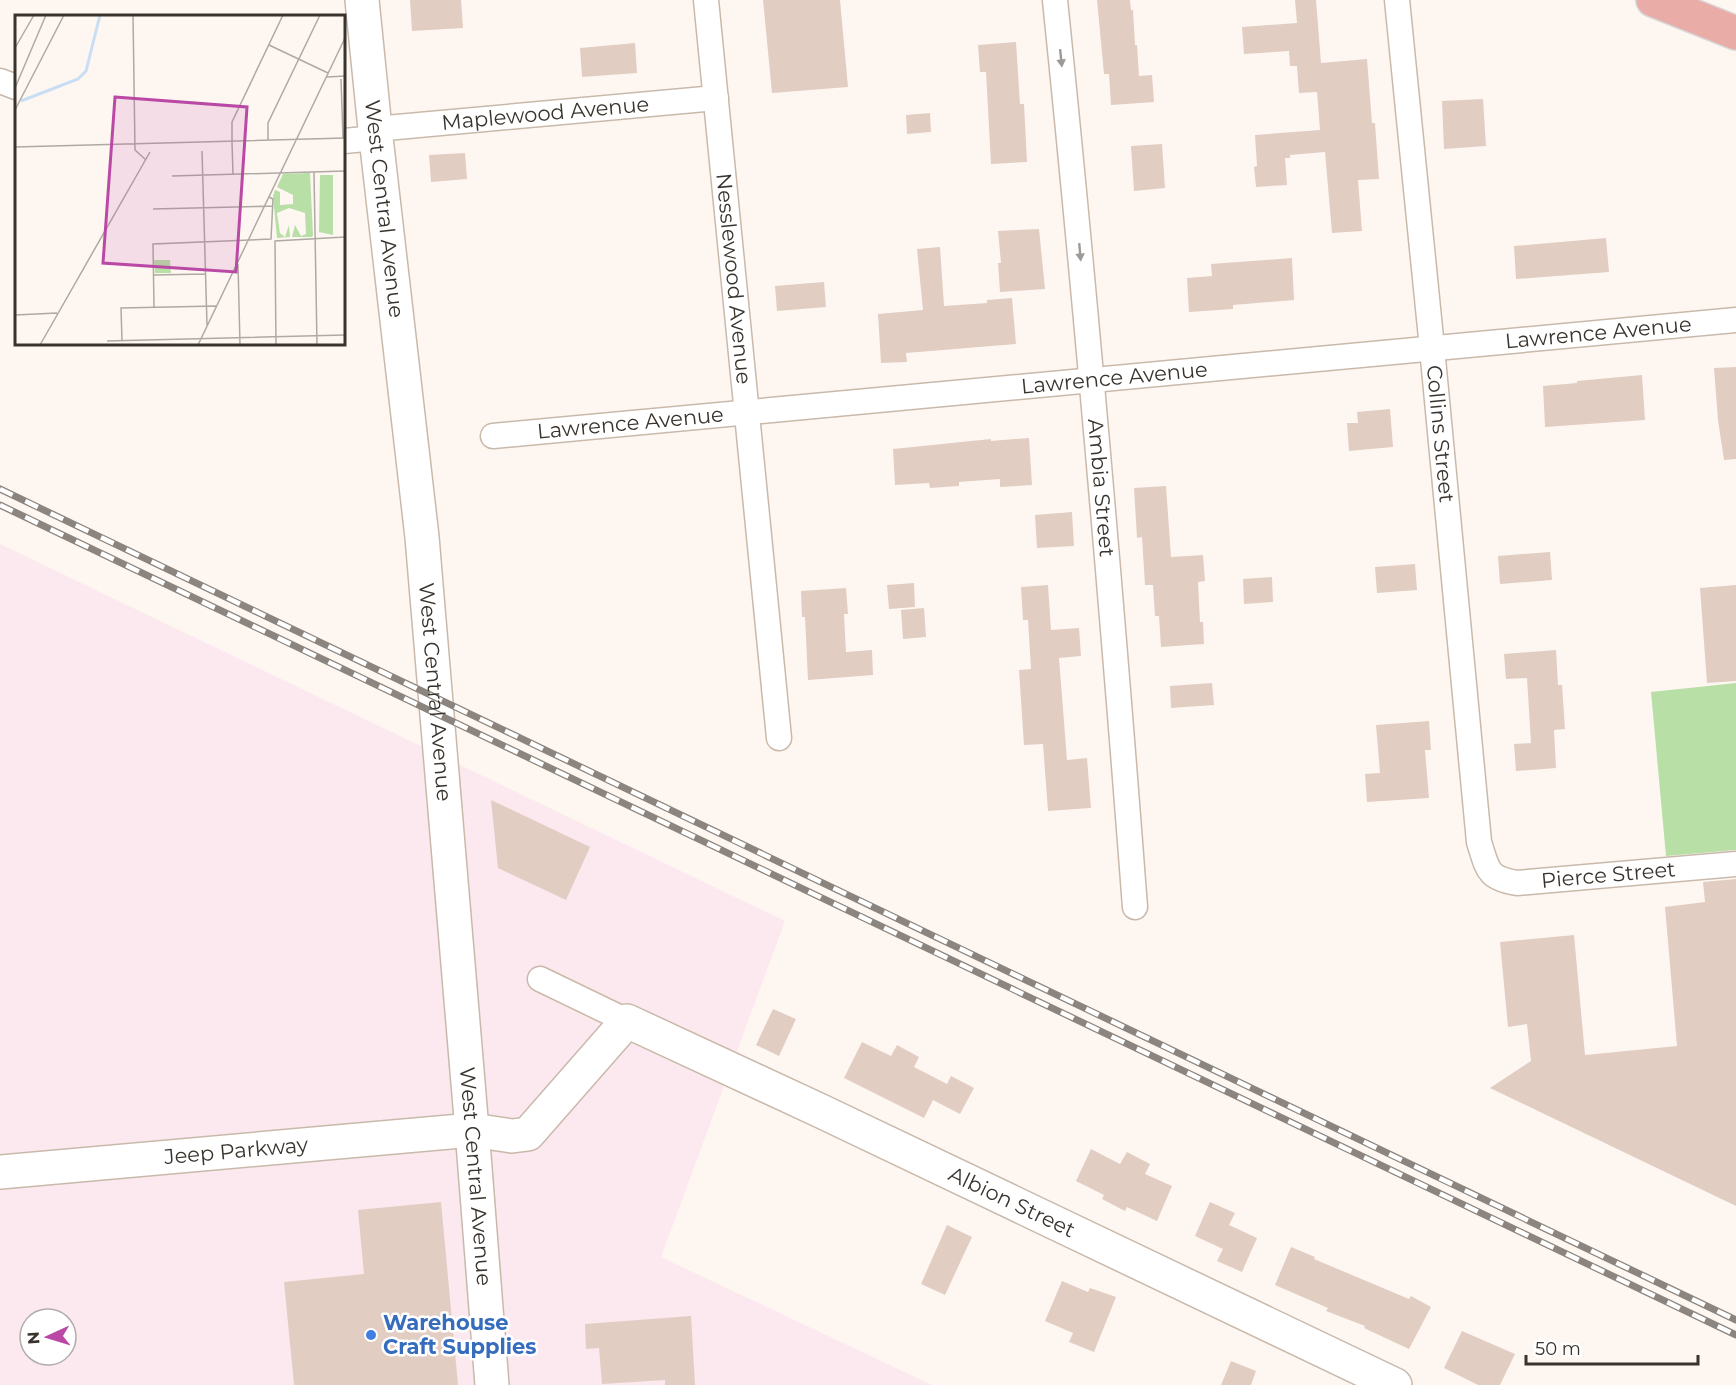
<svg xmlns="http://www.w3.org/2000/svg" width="1736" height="1385" viewBox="0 0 1736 1385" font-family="Montserrat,sans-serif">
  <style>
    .industrial { fill: #fce8ef; fill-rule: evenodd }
    .green { fill: #b7dfa6 }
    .building { fill: #e2cdc3 }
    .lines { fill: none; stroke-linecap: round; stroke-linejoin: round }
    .street-casing { stroke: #c9b9ab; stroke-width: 27 }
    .secondary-casing { stroke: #c9b9ab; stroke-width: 36 }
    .primary-casing { stroke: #d7d6d5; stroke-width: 36 }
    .street { stroke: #fff; stroke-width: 24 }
    .secondary { stroke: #fff; stroke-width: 33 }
    .primary { stroke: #e9aca6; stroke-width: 33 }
    .rail-casing { stroke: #8c857f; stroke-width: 7 }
    .rail { stroke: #fff; stroke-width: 4.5; stroke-dasharray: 14; stroke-linecap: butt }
    .oneway { fill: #9c9996 }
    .shop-dot { fill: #3f7fe0; stroke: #fff; stroke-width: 2 }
    .labels { text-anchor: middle; stroke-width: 5; stroke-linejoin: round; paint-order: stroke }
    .street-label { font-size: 21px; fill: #39332d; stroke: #fff }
    .shop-label { font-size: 21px; font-weight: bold; fill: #366cbe; stroke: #fff; text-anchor: start }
    .inset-river { fill: none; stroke: #c8def5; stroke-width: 3 }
    .inset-road { fill: none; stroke: #afa9a3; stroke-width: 1.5 }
    .view { fill: #b949a5; fill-opacity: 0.15; stroke: #b949a5; stroke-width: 3 }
    .inset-edge { fill: none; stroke: #39332d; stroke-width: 3 }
  </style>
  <rect width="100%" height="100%" fill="#fef7f1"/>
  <path class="industrial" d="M0,544L785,921L661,1257L932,1385H0ZM30,1319H66V1355H30Z"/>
  <path class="green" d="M1736,683V850L1666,856L1651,692Z"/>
  <path class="building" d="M410,0H461L463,28L412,31Z
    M763,0H840L848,87L772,93Z
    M1097,0H1130L1131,10H1133L1135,45H1137L1139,76L1152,75L1154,102L1111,105L1109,74H1104Z
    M1295,0H1316L1321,63L1367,59L1372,123H1375L1379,179L1358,180L1362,231L1332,233L1325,152L1290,155V158H1285L1287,185L1256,187L1254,167L1257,166L1255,135L1320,130L1317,92L1299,93L1297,66H1290L1289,51L1244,54L1242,27L1297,23Z
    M1016,42L1020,104H1024L1027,162L991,164L986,72H980L978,45Z
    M635,43L637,73L582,77L580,48Z
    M1483,99L1486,146L1444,149L1442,101Z
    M930,113L931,132L907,134L906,115Z
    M1162,144L1165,188L1134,191L1131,146Z
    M465,153L467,179L431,182L429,155Z
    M1039,229L1045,289L1000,292L998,263H1001L998,231Z
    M1606,238L1609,272L1516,279L1514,246Z
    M940,247L944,306L987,303V300L1012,298L1016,344L906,353L907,362L881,363L878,314L923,310L917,249Z
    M1292,258L1294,300L1233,305V309L1189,312L1187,278L1212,276L1211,264Z
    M824,282L826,307L777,311L775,286Z
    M1736,367V459L1724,460L1718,420L1714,368Z
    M1642,375L1645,420L1545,427L1543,386L1577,383V381Z
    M1390,409L1393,447L1349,451L1347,423H1358L1357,412Z
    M1029,438L1032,485L1000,487V479L959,482V486L930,488L929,483L895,485L893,449L991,439V441Z
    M1166,486L1171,557L1203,555L1205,581L1198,582L1200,622H1203L1204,644L1161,647L1159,616H1155L1153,585H1145L1142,537L1137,538L1134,488Z
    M1072,512L1074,546L1037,548L1035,515Z
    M1550,552L1552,580L1500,584L1498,556Z
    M1415,564L1417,590L1377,593L1375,567Z
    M1272,577L1273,602L1244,604L1243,579Z
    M914,583L915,607L889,609L887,585Z
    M1048,585L1051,630L1079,628L1081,656L1059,658L1067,760L1087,758L1091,808L1048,811L1043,744L1024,745L1019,670L1031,669L1028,620H1023L1021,587Z
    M1736,585V681L1707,683L1700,588Z
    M846,588L848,614H844L846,652L872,650L873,675L808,680L805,617H802L801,591Z
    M924,608L926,637L903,639L901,610Z
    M1556,650L1558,685H1562L1565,729L1554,730L1556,768L1516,771L1514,744L1531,743L1527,678L1506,679L1504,654Z
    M1212,683L1214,705L1171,708L1170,686Z
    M1429,721L1431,750H1425L1429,798L1367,802L1365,774L1380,773L1376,725Z
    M491,800L590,847L566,900L498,868Z
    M1736,879V1206L1490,1088L1531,1061L1527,1024L1508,1027L1500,942L1574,935L1585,1055L1677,1046L1665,907L1705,902L1703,882Z
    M773,1009L796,1019L779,1056L756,1045Z
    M862,1042L891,1056L897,1045L919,1057L914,1067L947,1084L951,1076L974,1088L960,1114L933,1100L924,1118L844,1078Z
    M1091,1149L1120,1164L1127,1152L1150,1164L1145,1174L1172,1186L1157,1221L1127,1207L1125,1211L1102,1199L1104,1195L1076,1181Z
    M441,1202L458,1385H294L284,1282L364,1274L358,1210Z
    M1210,1202L1235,1213L1229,1225L1257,1238L1242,1272L1217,1261L1223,1249L1195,1236Z
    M947,1225L972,1237L945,1295L921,1284Z
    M1291,1247L1315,1257L1314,1259L1409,1299L1411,1296L1431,1307L1409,1349L1364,1328L1365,1326L1326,1311L1328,1308L1275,1285Z
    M1062,1281L1088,1292L1090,1288L1116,1297L1094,1352L1069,1342L1073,1333L1045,1321Z
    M691,1316L695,1385H665V1380L602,1384L599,1348L586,1349L585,1324Z
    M1462,1331L1515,1354L1500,1385H1478L1444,1368Z
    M1231,1361L1256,1371L1251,1385H1221Z"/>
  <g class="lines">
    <defs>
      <g id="street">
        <path id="s1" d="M706,0L779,738"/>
        <path id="s2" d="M1055,0C1086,302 1112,604 1135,907"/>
        <path id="s3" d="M1397,0L1432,348L1479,842C1488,870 1487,878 1517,883L1736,864"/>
        <path d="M0,81L16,87"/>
        <path id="s4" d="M375,129L716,98"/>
        <path d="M344,141L376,138"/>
        <path id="s5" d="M493,436L1736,320"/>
        <path d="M540,979L627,1021"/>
      </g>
      <g id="secondary">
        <path id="s6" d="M362,0L375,129L422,537L472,1130L492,1385"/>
        <path id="s7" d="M0,1172L472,1130L512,1136L528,1134L627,1021L823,1112L1395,1385"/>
      </g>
      <path id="primary" d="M1653,0L1736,33"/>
    </defs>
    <use href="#street" class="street-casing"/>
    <use href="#secondary" class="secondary-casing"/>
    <use href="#primary" class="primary-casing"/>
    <use href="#street" class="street"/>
    <use href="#secondary" class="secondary"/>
    <use href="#primary" class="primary"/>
    <defs>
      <path id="rail" d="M0,489L1736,1320
        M0,505L1736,1335"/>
    </defs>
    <use href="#rail" class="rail-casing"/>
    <use href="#rail" class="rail"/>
  </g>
  <defs><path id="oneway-solid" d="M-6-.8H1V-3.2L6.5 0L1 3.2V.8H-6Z" transform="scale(1.5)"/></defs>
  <g class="oneway">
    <use href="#oneway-solid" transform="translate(1061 58) rotate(84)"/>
    <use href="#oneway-solid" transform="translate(1080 252) rotate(85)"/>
  </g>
  <circle class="shop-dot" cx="371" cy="1335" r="6"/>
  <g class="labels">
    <g class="street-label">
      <text dy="7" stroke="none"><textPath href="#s4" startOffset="171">Maplewood Avenue</textPath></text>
      <text dy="7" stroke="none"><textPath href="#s6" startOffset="210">West Central Avenue</textPath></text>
      <text dy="7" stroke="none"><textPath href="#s1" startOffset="280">Nesslewood Avenue</textPath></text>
      <text dy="7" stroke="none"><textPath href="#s5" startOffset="1110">Lawrence Avenue</textPath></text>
      <text dy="7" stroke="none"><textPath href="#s5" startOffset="624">Lawrence Avenue</textPath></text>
      <text dy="7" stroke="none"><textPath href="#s5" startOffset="138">Lawrence Avenue</textPath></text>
      <text dy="7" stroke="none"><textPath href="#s3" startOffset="436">Collins Street</textPath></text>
      <text dy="7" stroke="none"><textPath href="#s2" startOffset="490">Ambia Street</textPath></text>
      <text dy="7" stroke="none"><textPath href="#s6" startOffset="696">West Central Avenue</textPath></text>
      <text dy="7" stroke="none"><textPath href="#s3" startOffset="999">Pierce Street</textPath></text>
      <text dy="7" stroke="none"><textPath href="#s7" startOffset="237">Jeep Parkway</textPath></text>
      <text dy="7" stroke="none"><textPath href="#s6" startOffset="1182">West Central Avenue</textPath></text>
      <text dy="7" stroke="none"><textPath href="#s7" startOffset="1106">Albion Street</textPath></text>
    </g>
    <g class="shop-label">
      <text x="383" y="1330">Warehouse<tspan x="383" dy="24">Craft Supplies</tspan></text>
    </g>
  </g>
  <g transform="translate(15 15)">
    <rect width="330" height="330" fill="#fef7f1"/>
    <path d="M295,158L298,220L297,222H277L280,210L286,221L291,219L290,198L274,193L262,198L265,218L270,222L274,210L275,222L262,223L258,181L260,175L265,177V190L278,189V180L262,172L268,159ZM305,160H318V220L304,217ZM139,245H155L156,258H140Z" fill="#b7dfa6"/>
    <path class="inset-river" d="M6,86L63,64L71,56L85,0"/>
    <path class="inset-road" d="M118,0L120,135L131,145M254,30L313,58M0,33L19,0M312,62L330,61M326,64L328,123M0,73L31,0M0,95L49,0M253,125V108L305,0M217,126V107L268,0M217,127L218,159M0,132L330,123M187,136L192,310M299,157L302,330M157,161L330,156M138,194L258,191M223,249L225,330M138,260L190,259M139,292L138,229L256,224L258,184L254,182M0,300L42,298M92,326L330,320M107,326L106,293L201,291M25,330L135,137M183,330L330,23M261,330L260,226L330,222"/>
    <path class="view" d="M100,82L232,92L221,257L88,248Z"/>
    <rect width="330" height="330" class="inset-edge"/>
  </g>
  <g transform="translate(48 1337) rotate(266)"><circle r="28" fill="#ffffff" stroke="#b0adab" stroke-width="1.5"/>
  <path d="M0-4.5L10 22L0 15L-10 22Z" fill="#b949a5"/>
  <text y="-9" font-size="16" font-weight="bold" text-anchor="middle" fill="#39332d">N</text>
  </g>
  <path d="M1526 1355v9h172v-9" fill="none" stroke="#39332d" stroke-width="3"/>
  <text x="1535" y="1355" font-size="18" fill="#39332d" stroke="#ffffff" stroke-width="4.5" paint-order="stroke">50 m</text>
</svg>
